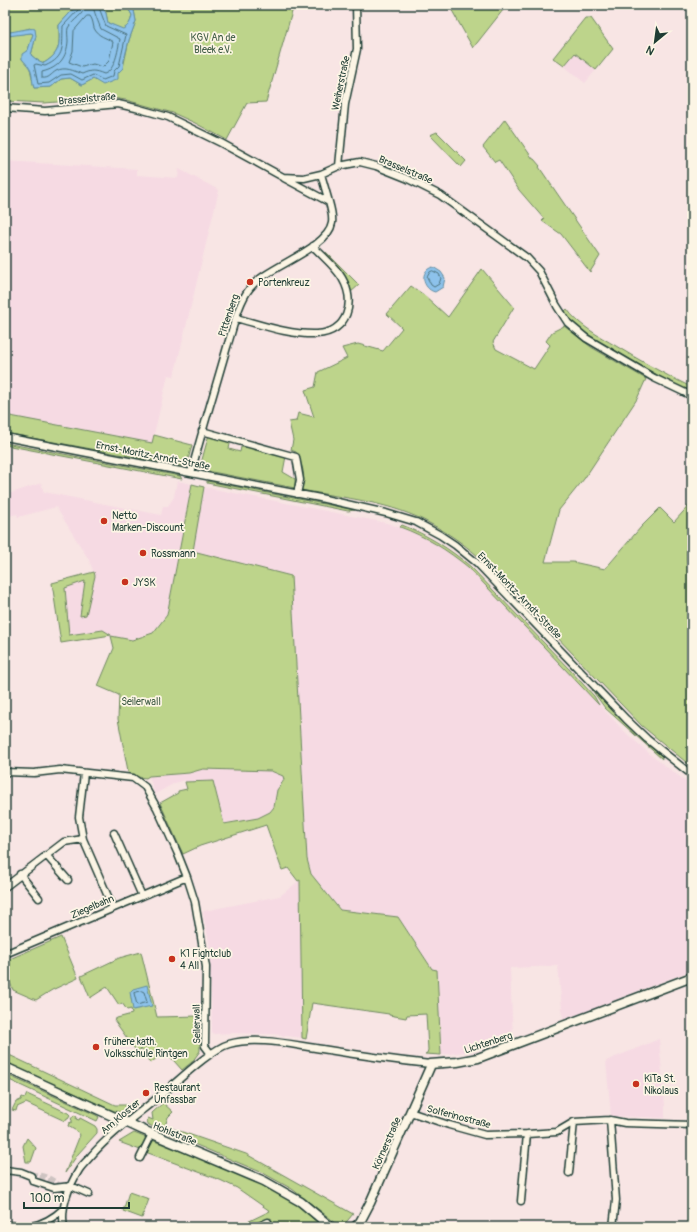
<svg xmlns="http://www.w3.org/2000/svg" width="697" height="1232" viewBox="0 0 697 1232" font-family="Pangolin,sans-serif">
  <style>
    .built { fill: #f6dae3 }
    .green { fill: #bdd48b; stroke: #6e8860 }
    .water { fill: #8dc2eb; stroke: #618da2 }
    .lines { fill: none; stroke-linecap: round; stroke-linejoin: round }
    .shore { stroke: #4b727d; stroke-width: 1 }
    .minor-tunnel { stroke: #cdc3c1; stroke-width: 6; stroke-dasharray: 6 3; stroke-linecap: butt }
    .minor-casing { stroke: #1f3d34; stroke-width: 9 }
    .secondary-casing { stroke: #1f3d34; stroke-width: 11 }
    .minor { stroke: #fcf5e5; stroke-width: 6 }
    .secondary { stroke: #fcf5e5; stroke-width: 8 }
    .poi-dot { fill: #c8321e; stroke: #fcf5e5; stroke-width: 1.5 }
    .labels { text-anchor: middle; stroke-width: 3.5; stroke-linejoin: round; paint-order: stroke }
    .park-label { font-size: 10px; fill: #3f5b45; stroke: #fcf5e5 }
    .street-label { font-size: 10px; fill: #1f3d34; stroke: #fcf5e5 }
    .poi-label { font-size: 10px; fill: #1f3d34; stroke: #fcf5e5; text-anchor: start }
  </style>
  <rect width="100%" height="100%" fill="#f8e5e4"/>
  <filter id="ink" filterUnits="userSpaceOnUse"><feTurbulence type="fractalNoise" baseFrequency=".025" numOctaves="2"/><feDisplacementMap in="SourceGraphic" scale="8" xChannelSelector="R" yChannelSelector="G"/><feConvolveMatrix kernelMatrix="1 2 1 2 8 2 1 2 1" color-interpolation-filters="sRGB"/></filter>
  <g filter="url(#ink)">
    <path class="built" d="M575,53L596,70L585,83L564,66Z
      M5,161L137,169V175L178,178L179,169L219,190L174,376L168,375L152,443L5,415Z
      M177,481L192,484L167,615L153,633L132,640L111,636L103,630L69,635L65,587L86,581L80,616L95,576L89,560L56,507L18,517L17,514L5,517V495L41,483L44,492L161,515L163,506H168L174,497Z
      M204,487L387,523L416,533L444,548L468,567L479,578L624,731L652,756L692,786V970L563,1020L558,966L510,968L513,1039L472,1051L441,1055L437,971L432,969L398,917L340,910L311,874L307,859L291,576L192,551Z
      M203,769L271,771L283,776L284,780L277,790L274,807L270,812L258,818L224,824L213,781L185,782V780L175,783L155,794L149,776L189,773Z
      M300,880L302,1038L273,1034L230,1033L214,1034L212,1032L210,947L203,913L204,911L280,896Z
      M659,1039L665,1106V1118L611,1116L606,1061Z"/>
    <path class="green" d="M5,5H77L59,25C59,43 62,52 44,63L37,60L31,55L36,36L30,28L20,31L8,33V35L31,33L33,34L28,50L23,54L22,59L30,68L34,88L51,87L61,79L70,78L82,85L93,79L118,73L123,68L129,40L136,21L133,5H294L266,102L247,103L227,140L195,123L173,113L126,100L113,98L98,99L44,103L5,101Z
      M102,5H126L132,15C131,21 129,26 123,30L108,23L106,13Z
      M449,5H507L473,48Z
      M585,18H591L613,49L596,70L575,53L564,66L553,58Z
      M505,119L533,159H534L540,166L539,167L600,256L590,272L561,234L542,221L544,219L519,190L499,160L495,162L483,147Z
      M437,132L466,161L461,167L430,135Z
      M326,252L359,285L350,293L326,255Z
      M482,269L514,307L493,342L496,349L534,369L550,345L546,341L552,332L564,326L591,347L646,379L637,399L584,479L559,510L545,562H573L605,569L641,527L660,508L674,522L692,502V535C682,546 688,572 692,584V767L642,726L486,563C469,548 452,535 431,524C392,502 344,498 301,490C307,475 302,465 296,452L291,450L293,440L289,422L296,421L298,413L314,417L305,390L315,387L318,372L347,358L342,348L358,344L383,351L402,328L387,314L411,286L424,295L448,317Z
      M567,309C578,325 599,336 616,346C639,360 662,373 687,385L692,383V387L684,389C661,377 638,365 616,351C597,340 577,330 564,312Z
      M5,415L152,443L154,435L192,445L187,464L183,466L5,433Z
      M209,434L228,439L230,444L229,449L240,452L241,447L246,448L247,444L286,456L283,472L295,479V488L207,471V469L200,467Z
      M5,443L180,476L182,479L5,445Z
      M207,481L355,510L348,511L207,483Z
      M192,484L204,487L193,551L291,576L307,859L311,874L340,910L398,917L432,969L437,970L441,1055L425,1054L427,1053L428,1050L426,1014L407,1015L406,1018L389,1015V1014L312,1003L306,1039L302,1038L300,880L298,881L288,868L282,870L266,825L200,846L183,854L160,803L178,793V791L187,789L185,782L213,781L224,824L258,818L270,812L274,807L277,790L284,780L283,776L271,771L203,769L189,773L149,776L146,778L129,776L118,719L119,695L98,686L114,648L111,636L132,640L153,633L167,615Z
      M402,525C428,535 450,549 471,567L570,670L594,696L599,705L468,567C447,550 425,536 400,527Z
      M94,572L95,576L86,615L80,616L85,581L65,588L69,635L103,630L111,635L61,643L52,583Z
      M592,690L641,738L661,755L662,759L605,708Z
      M61,937L78,978L52,990L36,1000L13,990L5,970V961Z
      M141,952L157,1017L199,1016L200,1051L192,1062L182,1070L166,1052L150,1063L141,1049L137,1052L114,1020L117,1018L132,1014L131,1009L127,1010L122,1003L119,1005L107,987L90,998L81,976L119,958Z
      M5,1053L115,1105H133L136,1103L137,1105C124,1114 121,1114 107,1108L5,1062Z
      M5,1074L96,1115L99,1117L97,1121L5,1078Z
      M27,1094L68,1113L70,1115L68,1118H67L65,1121L26,1103L17,1107L16,1111L12,1110L16,1102L21,1100L22,1097L25,1098Z
      M163,1103L173,1112L168,1117L165,1126L246,1154L353,1214L343,1226L336,1223L292,1189L263,1173L149,1125L147,1122L148,1118L153,1120L152,1113Z
      M74,1115L77,1117L76,1119L79,1120L80,1118L95,1126L97,1129V1133L78,1154L65,1173L80,1135L78,1132L68,1126L69,1123L72,1122V1120L71,1119Z
      M134,1133L254,1180L296,1203L322,1227H275L271,1218L250,1227H237L270,1211L237,1188L220,1180L119,1142Z
      M27,1138L36,1148L31,1162H26L23,1146Z
      M129,1192L149,1199L142,1218L123,1211Z"/>
    <path class="water" d="M77,5H102L106,13L108,23L123,29C129,26 131,21 132,15L126,5H133L136,21L129,40L124,60L123,68L118,73V79L103,85L93,79L82,85L70,78L61,79L51,87L34,88C30,72 35,73 22,59V54L28,50L33,34L31,33L8,36V32C15,32 30,27 35,29L36,36L31,55L37,60L44,63C62,52 59,43 59,25Z
      M433,267L441,272L445,278L443,287L435,292C422,289 419,270 433,267Z
      M147,985L152,1006L133,1010L130,992L133,989Z"/>
    <g class="lines">
      <path class="shore" d="M80,5L79,9L63,26C62,46 66,57 45,66L36,64L34,65L38,84L49,83L61,75L71,74L82,80L93,75L103,80L113,76L114,71L119,66L126,35L106,26L98,5
        M85,5C84,16 73,19 68,28C67,31 68,37 68,41C67,57 59,68 42,72V78C49,79 51,74 56,71C65,66 74,71 82,74C91,70 94,70 104,74C115,71 118,50 120,39L101,29C99,24 93,10 93,5
        M87,16H90C93,20 93,24 94,28C98,37 106,37 113,42L109,61L103,67L93,64L82,67L69,62L73,51L74,31Z
        M433,271L439,274L441,278L439,284L434,287L431,285L427,277L430,272Z
        M142,991L144,992L147,1002L137,1005L134,993Z"/>
      <path class="minor-tunnel" d="M31,1176C40,1173 54,1180 60,1187"/>
      <defs>
        <path id="minor" d="M5,108L45,111L118,104L136,108L168,117L221,143L283,177L304,178L321,174L339,166L360,162L376,166L406,178L440,195L527,258L539,271L557,306L568,323L586,338L654,378L692,396
          M339,166L345,104L357,49L356,5
          M284,178L329,202L321,174
          M236,318C262,325 289,335 317,334C348,332 356,302 342,278C335,266 322,256 313,246
          M202,431L296,457L300,480L297,494
          M5,437L320,498L386,513L416,522L440,535L455,545L477,563L626,719L647,739L692,775
          M191,473C202,431 215,389 227,347C233,329 238,303 250,288C266,267 328,249 332,223C333,216 331,209 329,202
          M5,772L34,773L60,770L133,778L145,787L157,808L177,852L187,877L195,902L206,967L205,1046L211,1054
          M84,773L79,817L83,839L113,908
          M114,833L142,896
          M46,855L68,880
          M20,874L39,898
          M5,887L64,842L83,839
          M5,954L187,877
          M410,1112L449,1125L485,1135L527,1134L557,1132L574,1122L610,1120L625,1123L692,1125
          M610,1120L616,1200L613,1227
          M140,1158L152,1134
          M5,1170L21,1172L31,1176L33,1181L54,1188L71,1186L89,1194
          M569,1173L574,1122
          M521,1201L527,1134
          M5,1225L24,1227
          M29,1227C42,1224 53,1219 63,1209
          M64,1227C60,1208 69,1186 79,1170C82,1165 87,1161 91,1156C112,1132 137,1115 161,1095C177,1082 211,1049 229,1044C258,1036 292,1045 322,1049C358,1055 393,1060 430,1064
          M257,1227L268,1222"/>
        <path id="secondary" d="M5,1067L143,1130L264,1181L301,1202L331,1227
          M355,1227L360,1222L370,1203L430,1067V1064L457,1062L478,1058L692,977"/>
      </defs>
      <use href="#minor" class="minor-casing"/>
      <use href="#secondary" class="secondary-casing"/>
      <use href="#minor" class="minor"/>
      <use href="#secondary" class="secondary"/>
    </g>
  </g>
  <g class="poi-dot">
    <circle cx="250" cy="282" r="4"/>
    <circle cx="104" cy="521" r="4"/>
    <circle cx="143" cy="553" r="4"/>
    <circle cx="125" cy="582" r="4"/>
    <circle cx="172" cy="959" r="4"/>
    <circle cx="96" cy="1047" r="4"/>
    <circle cx="636" cy="1084" r="4"/>
    <circle cx="146" cy="1093" r="4"/>
  </g>
  <g class="labels">
    <g class="park-label">
      <text x="213" y="41">KGV An de<tspan x="213" dy="12">Bleek e.V.</tspan></text>
      <text x="141" y="705">Seilerwall</text>
    </g>
    <g class="street-label">
      <text transform="translate(340 83) rotate(-78)" y="4">Weiherstraße</text>
      <text transform="translate(87 98) rotate(-5)" y="4">Brasselstraße</text>
      <text transform="translate(406 169) rotate(23)" y="4">Brasselstraße</text>
      <text transform="translate(228 315) rotate(-71)" y="4">Pittenberg</text>
      <text transform="translate(153 455) rotate(11)" y="4">Ernst-Moritz-Arndt-Straße</text>
      <text transform="translate(520 595) rotate(46)" y="4">Ernst-Moritz-Arndt-Straße</text>
      <text transform="translate(92 906) rotate(-23)" y="4">Ziegelbahn</text>
      <text transform="translate(196 1024) rotate(-91)" y="4">Seilerwall</text>
      <text transform="translate(488 1042) rotate(-18)" y="4">Lichtenberg</text>
      <text transform="translate(120 1116) rotate(-40)" y="4">Am Kloster</text>
      <text transform="translate(459 1116) rotate(15)" y="4">Solferinostraße</text>
      <text transform="translate(175 1133) rotate(22)" y="4">Hohlstraße</text>
      <text transform="translate(386 1143) rotate(-66)" y="4">Körnerstraße</text>
    </g>
    <g class="poi-label">
      <text x="258" y="286">Portenkreuz</text>
      <text x="112" y="519">Netto<tspan x="112" dy="12">Marken-Discount</tspan></text>
      <text x="151" y="557">Rossmann</text>
      <text x="133" y="586">JYSK</text>
      <text x="180" y="957">K1 Fightclub<tspan x="180" dy="12">4 All</tspan></text>
      <text x="104" y="1045">frühere kath.<tspan x="104" dy="12">Volksschule Rintgen</tspan></text>
      <text x="644" y="1082">KiTa St.<tspan x="644" dy="12">Nikolaus</tspan></text>
      <text x="154" y="1091">Restaurant<tspan x="154" dy="12">Unfassbar</tspan></text>
    </g>
  </g>
  <rect width="697" height="1232" fill="none" stroke="#fcf5e5" stroke-width="20"/>
  <rect x="10" y="10" width="677" height="1212" fill="none" stroke="#1f3d34" stroke-width="1.5" filter="url(#ink)"/>
  <g transform="translate(655 42) rotate(209)" stroke="#fcf5e5" stroke-width="3" paint-order="stroke">
  <path d="M0-3L7 15L0 10L-7 15Z" fill="#1f3d34"/>
  <text y="-6" font-size="11" font-weight="bold" text-anchor="middle" fill="#1f3d34">N</text>
  </g>
  <path d="M24 1202v6h105v-6" fill="none" stroke="#1f3d34" stroke-width="2"/>
  <text x="30" y="1202" font-size="12" fill="#1f3d34" stroke="#fcf5e5" stroke-width="3" paint-order="stroke">100 m</text>
</svg>
